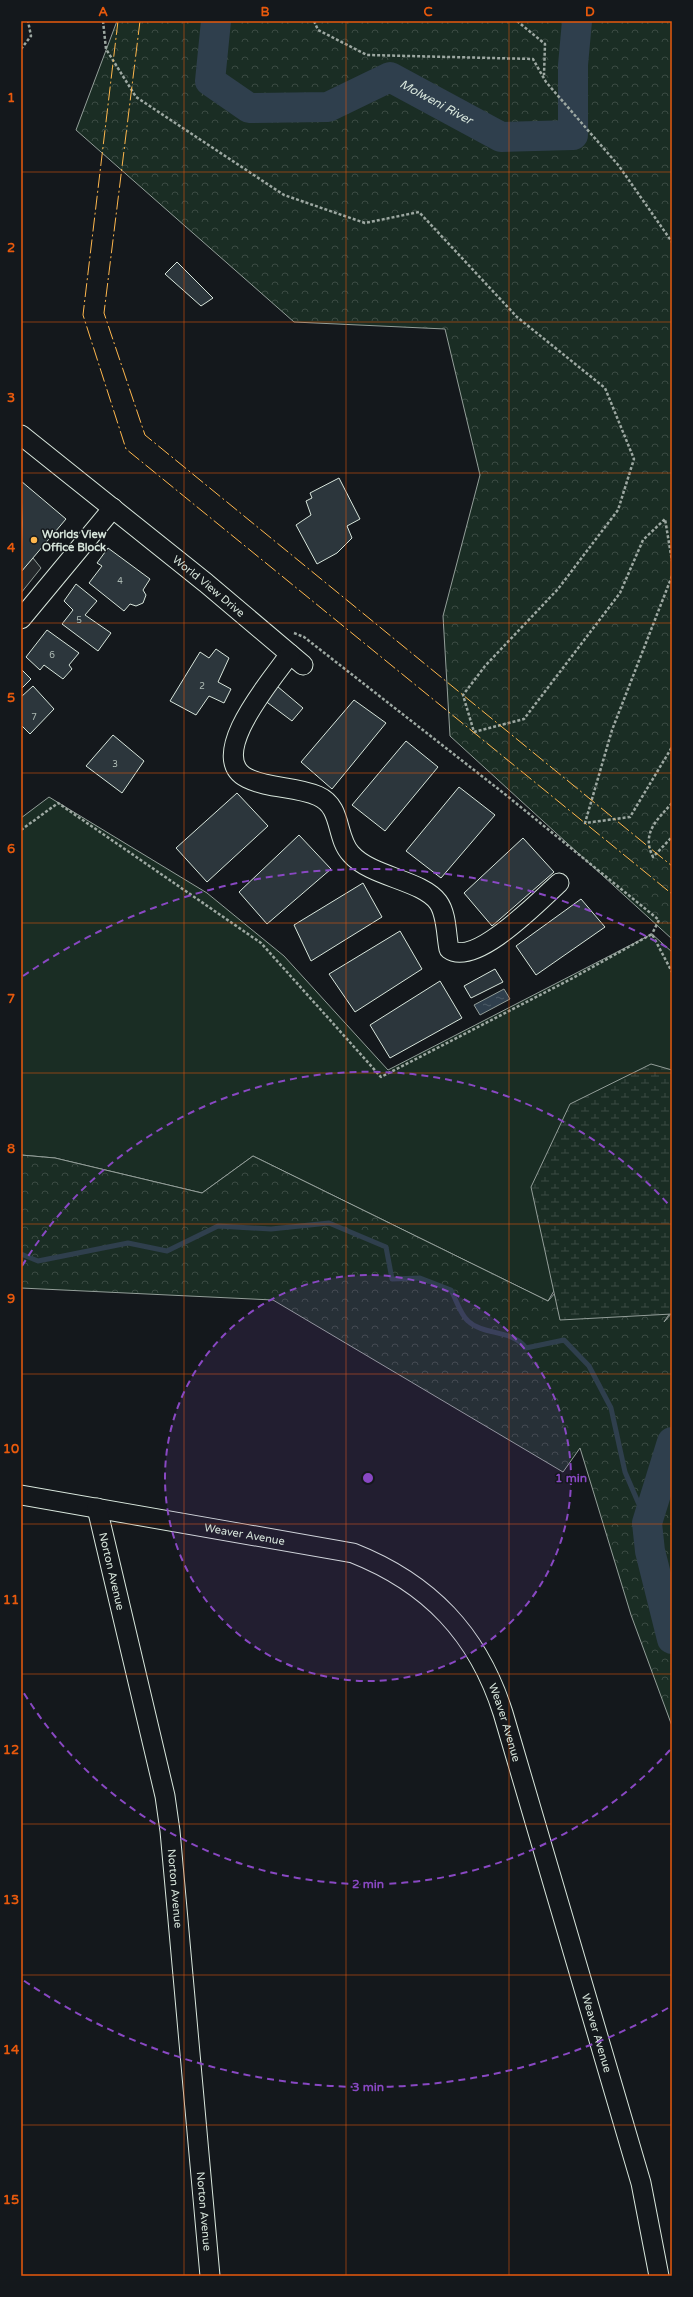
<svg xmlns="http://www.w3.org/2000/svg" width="693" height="2297" viewBox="0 0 693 2297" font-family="'Varela Round',sans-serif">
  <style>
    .green { fill: #1a2d24; stroke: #939e99 }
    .forest { fill: url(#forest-crowns); stroke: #939e99 }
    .wetland { fill: url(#wetland-marsh); stroke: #939e99 }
    .parking { fill: #24282b; stroke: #939e99 }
    .water { fill: url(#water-ripples); stroke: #939e99 }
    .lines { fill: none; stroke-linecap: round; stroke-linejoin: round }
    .stream { stroke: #2f3f4d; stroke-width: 5 }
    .river { stroke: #2f3f4d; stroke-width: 30 }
    .building { fill: #2c363c; stroke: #d8e6dc }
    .minor-casing { stroke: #d8e6dc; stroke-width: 21 }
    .path { stroke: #9da8a2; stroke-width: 2.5; stroke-dasharray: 3 2; stroke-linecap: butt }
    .minor { stroke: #14181c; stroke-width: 19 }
    .power { stroke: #ffb74d; stroke-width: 1; stroke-dasharray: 14 3 2 3; stroke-linecap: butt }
    .grid { fill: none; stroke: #e8590c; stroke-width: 1; stroke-opacity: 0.55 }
    .ring { fill: none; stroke: #8948c3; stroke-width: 2; stroke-dasharray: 7 5 }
    .poi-dot { fill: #ffb74d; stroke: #14181c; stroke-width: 1.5 }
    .labels { text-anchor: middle; stroke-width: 3; stroke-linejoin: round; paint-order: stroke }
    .number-label { font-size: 9px; fill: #adbab4 }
    .poi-label { font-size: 11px; font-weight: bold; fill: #d8e6dc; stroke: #14181c; text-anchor: start }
    .street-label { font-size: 11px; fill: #d8e6dc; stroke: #14181c }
    .water-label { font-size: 12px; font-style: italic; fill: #d8e6dc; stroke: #14181c }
    .centre { fill: #8948c3; stroke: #14181c; stroke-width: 2 }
    .ring-label { font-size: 12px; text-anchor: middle; font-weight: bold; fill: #8948c3; stroke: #14181c; stroke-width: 3; stroke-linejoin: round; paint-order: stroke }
    .neatline { fill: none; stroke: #e8590c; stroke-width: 1.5 }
    .grid-label { font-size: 13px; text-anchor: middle; font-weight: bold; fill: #e8590c }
  </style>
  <defs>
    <pattern id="forest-crowns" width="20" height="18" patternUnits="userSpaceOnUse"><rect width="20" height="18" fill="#1a2d24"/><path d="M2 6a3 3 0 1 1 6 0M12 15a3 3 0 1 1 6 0" fill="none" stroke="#3b4b43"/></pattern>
    <pattern id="wetland-marsh" width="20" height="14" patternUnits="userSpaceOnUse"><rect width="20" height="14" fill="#1a2d24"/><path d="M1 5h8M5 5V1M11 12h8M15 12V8" fill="none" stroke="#3b4b43"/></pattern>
    <pattern id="water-ripples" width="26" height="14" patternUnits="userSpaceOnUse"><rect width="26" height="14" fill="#2f3f4d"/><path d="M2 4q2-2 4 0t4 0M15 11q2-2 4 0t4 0" fill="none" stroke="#4c5b66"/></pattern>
  </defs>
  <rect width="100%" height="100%" fill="#14181c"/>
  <path class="green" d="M49,797L207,893L284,956L388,1070L652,934L672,952V1089L548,1301L253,1156L202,1193L55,1158L21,1155V818Z"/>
  <path class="forest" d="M117,21H672V939L450,736L443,616L480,475L445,329L294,322L76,130Z
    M21,1155L55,1158L202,1193L253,1156L548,1301L653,1183L672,1206V1310L664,1322L672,1313V1726L631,1615L580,1448L563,1472L273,1300L21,1288Z"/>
  <path class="wetland" d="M651,1064L672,1070V1314L560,1320L531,1187L570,1104Z"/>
  <path class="parking" d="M33,558L41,568L21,593V571Z"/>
  <path class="water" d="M504,989L510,999L480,1015L474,1005Z"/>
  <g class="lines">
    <path class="stream" d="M21,1254L38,1261L128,1243L167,1251L218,1226L271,1229L329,1223L386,1247L392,1279L420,1278L451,1290C456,1299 460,1314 468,1321C484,1336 512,1329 526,1348L564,1340L589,1366L611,1408L625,1472L647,1523"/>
    <g class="river">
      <path id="s1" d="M216,21L210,81L249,108L328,107L390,77L501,137L573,135V65L577,21"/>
      <path d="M672,1442L647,1523L650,1551L672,1639"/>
    </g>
  </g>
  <path class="building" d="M177,262L213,298L201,306L165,274Z
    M339,478L360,519L347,526L352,538L337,553L317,564L296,525L311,515L306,501L312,498L310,493Z
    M21,481L66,519L21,572L22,523Z
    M108,548L150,579L143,590L146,595L143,603L136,606L130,604L124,611L89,583L102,566L97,563Z
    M76,584L97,601L85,615L111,633L98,651L62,624L73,610L64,601Z
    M47,630L79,653L69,665L72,669L63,679L44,665L40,670L26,657Z
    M216,649L229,658L218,682L231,689L224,703L209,696L196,715L170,701L200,652L209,658Z
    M21,669L31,679L21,689Z
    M271,681L303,708L292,721L260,697Z
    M33,686L54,709L30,734L21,725V697Z
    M354,700L386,723L332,789L301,762Z
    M113,735L144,761L122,793L86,766Z
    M406,741L438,767L385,831L352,805Z
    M459,787L495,815L441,878L406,851Z
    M237,793L268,826L207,882L176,848Z
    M299,835L331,869L267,924L239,892Z
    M523,838L554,872L492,926L464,893Z
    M363,883L382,917L311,961L294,925Z
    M581,899L605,927L536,975L516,946Z
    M400,931L422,969L355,1012L329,974Z
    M495,969L503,982L471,998L464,986Z
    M440,981L462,1018L390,1058L370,1025Z"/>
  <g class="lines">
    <defs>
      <g id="minor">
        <path id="s2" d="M21,435L206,583L303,665"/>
        <path d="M21,619L113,508"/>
        <path d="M290,654C274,677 204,757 247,778C269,789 296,786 318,796C343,807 335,837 351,854C371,877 422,880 438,902C447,914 446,935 449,949C475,968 540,900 559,883"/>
        <path id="s3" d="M21,1495L353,1553C429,1583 478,1634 503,1713L641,2183L659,2276"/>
        <path id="s4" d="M97,1508L165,1796L170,1831L210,2276"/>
      </g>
    </defs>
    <use href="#minor" class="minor-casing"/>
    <path class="path" d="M103,21L106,49L136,97L284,195L365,223L419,212L517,317L605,388L634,459L618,510L558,589L485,666L463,695L474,732L524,719L620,593L643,540L665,519L672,561
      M314,21L318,30L367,55L533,59L546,82L619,166L672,242
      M517,21L545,44L544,75
      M21,49L31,36L28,21
      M672,576L612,730L585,823L630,817L672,747
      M294,633L304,637L506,795L659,920L652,934
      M672,803C657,820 641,833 653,857L672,837
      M21,830L58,803L261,943L381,1077L571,979L652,934L672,972"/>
    <use href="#minor" class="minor"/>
    <path class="power" d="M118,21L83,315L126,449L672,894
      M140,21L104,313L145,435L672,866"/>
  </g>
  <path class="grid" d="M184,21V2276M346,21V2276M509,21V2276M21,172H672M21,322H672M21,473H672M21,623H672M21,773H672M21,923H672M21,1073H672M21,1224H672M21,1374H672M21,1524H672M21,1674H672M21,1824H672M21,1975H672M21,2125H672"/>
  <circle cx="368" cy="1478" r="203" fill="#8948c3" fill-opacity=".12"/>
  <g class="ring">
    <circle cx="368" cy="1478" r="203"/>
    <path d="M670 1750A406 406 0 0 1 22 1690M22 1266A406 406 0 0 1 670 1206"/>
    <path d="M668 2008A609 609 0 0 1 23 1980M23 976A609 609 0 0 1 668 948"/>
  </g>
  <circle class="poi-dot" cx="34" cy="540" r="4"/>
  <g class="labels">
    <g class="number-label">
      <text x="120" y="584">4</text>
      <text x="79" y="623">5</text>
      <text x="52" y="658">6</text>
      <text x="202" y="689">2</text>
      <text x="34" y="720">7</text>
      <text x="115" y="767">3</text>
    </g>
    <g class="poi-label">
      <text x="42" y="538">Worlds View<tspan x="42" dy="13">Office Block</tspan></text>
    </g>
    <g class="street-label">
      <text dy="4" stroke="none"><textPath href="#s2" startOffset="241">World View Drive</textPath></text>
      <text dy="4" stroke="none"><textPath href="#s3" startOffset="227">Weaver Avenue</textPath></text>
      <text dy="4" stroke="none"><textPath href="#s4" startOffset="65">Norton Avenue</textPath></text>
      <text dy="4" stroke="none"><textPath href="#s3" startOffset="574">Weaver Avenue</textPath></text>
      <text dy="4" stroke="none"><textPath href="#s4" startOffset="389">Norton Avenue</textPath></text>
      <text dy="4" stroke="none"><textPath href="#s3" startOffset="898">Weaver Avenue</textPath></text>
      <text dy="4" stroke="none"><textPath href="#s4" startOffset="713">Norton Avenue</textPath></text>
    </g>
    <g class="water-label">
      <text dy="4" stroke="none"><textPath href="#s1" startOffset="308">Molweni River</textPath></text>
    </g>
  </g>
  <circle cx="368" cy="1478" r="6" class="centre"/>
  <g class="ring-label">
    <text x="571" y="1482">1 min</text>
    <text x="368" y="1888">2 min</text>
    <text x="368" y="2091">3 min</text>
  </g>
  <rect width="693" height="2297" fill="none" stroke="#14181c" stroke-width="44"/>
  <rect x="22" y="22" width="649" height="2253" class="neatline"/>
  <g class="grid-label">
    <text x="103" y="16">A</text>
    <text x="265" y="16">B</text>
    <text x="428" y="16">C</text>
    <text x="590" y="16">D</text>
    <text x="11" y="102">1</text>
    <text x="11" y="252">2</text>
    <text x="11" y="402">3</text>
    <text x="11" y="552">4</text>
    <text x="11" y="702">5</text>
    <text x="11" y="853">6</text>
    <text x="11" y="1003">7</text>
    <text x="11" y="1153">8</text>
    <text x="11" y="1303">9</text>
    <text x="11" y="1453">10</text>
    <text x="11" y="1604">11</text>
    <text x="11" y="1754">12</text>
    <text x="11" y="1904">13</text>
    <text x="11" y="2054">14</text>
    <text x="11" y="2204">15</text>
  </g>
</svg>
